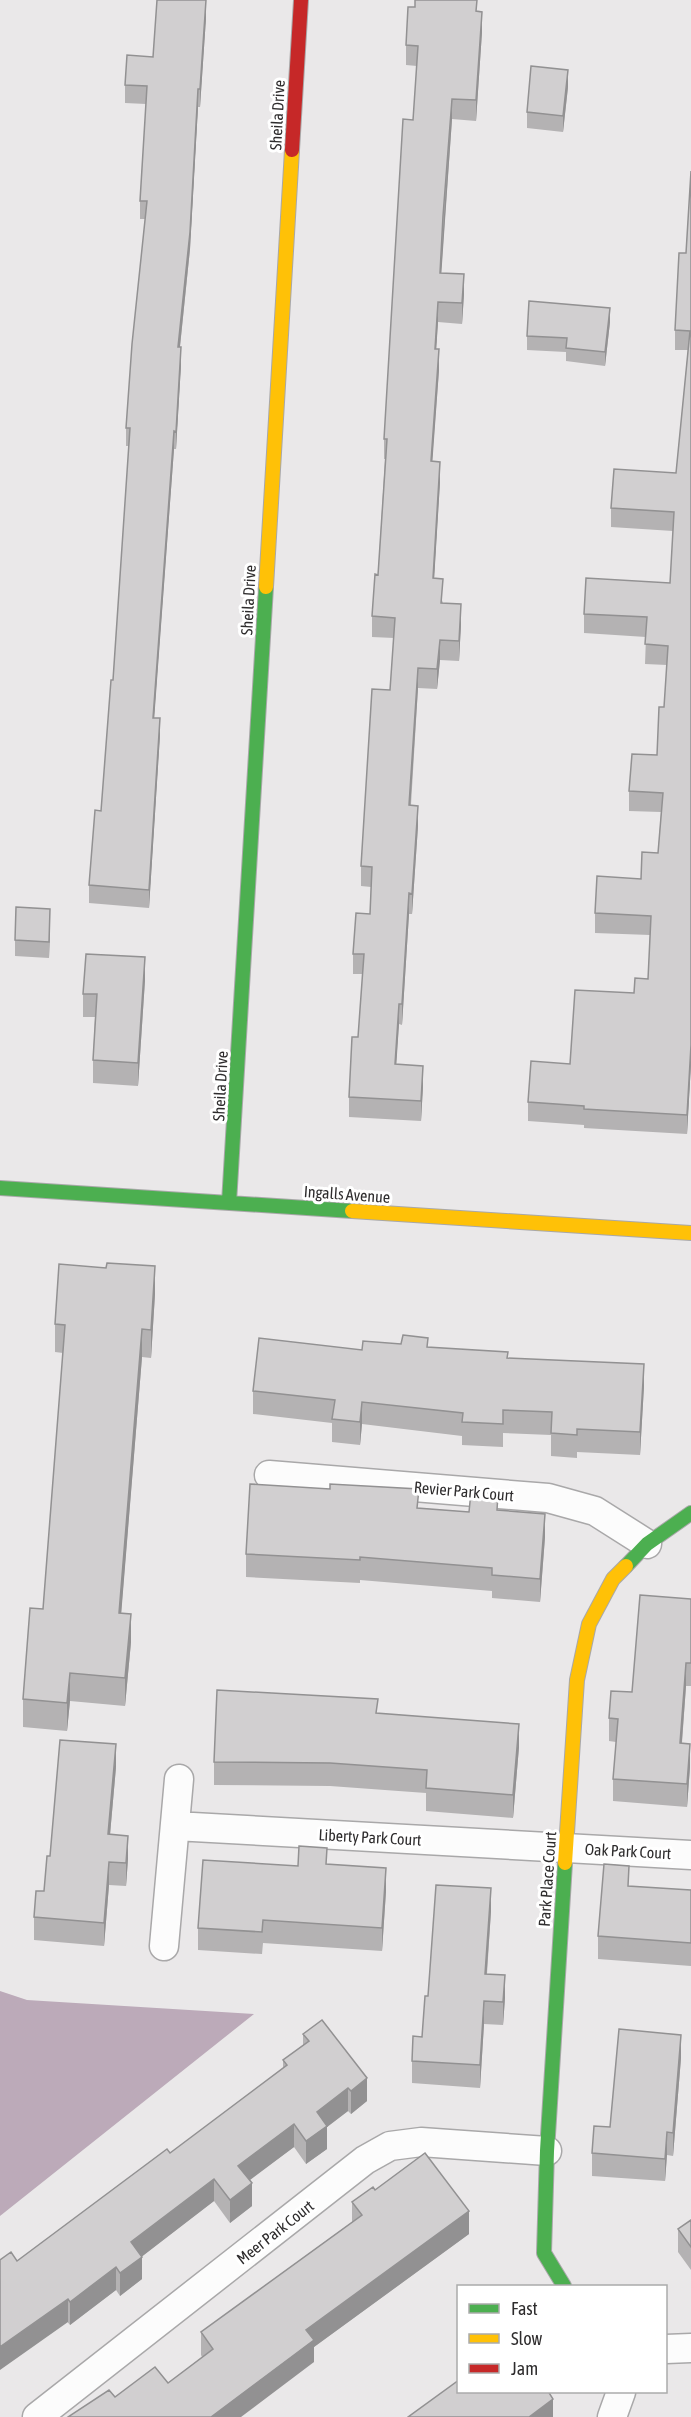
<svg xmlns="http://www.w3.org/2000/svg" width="691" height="2417" viewBox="0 0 691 2417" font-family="'Asap Condensed',sans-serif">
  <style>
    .water { fill: #bcaab9 }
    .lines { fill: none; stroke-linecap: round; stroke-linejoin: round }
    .street-casing { stroke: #a9a8a9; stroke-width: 31 }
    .fast-casing { stroke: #a9a8a9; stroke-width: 16 }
    .slow-casing { stroke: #a9a8a9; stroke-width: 16 }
    .jam-casing { stroke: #a9a8a9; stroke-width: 16 }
    .street { stroke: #fcfcfc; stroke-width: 28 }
    .fast { stroke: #4caf50; stroke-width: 14 }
    .slow { stroke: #ffc107; stroke-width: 14 }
    .jam { stroke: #c62828; stroke-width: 14 }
    .wall { fill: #b4b2b3 }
    .shaded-wall { fill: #929192 }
    .building { fill: #d1cfd0; stroke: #929192; stroke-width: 1.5 }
    .labels { text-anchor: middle; stroke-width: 6; stroke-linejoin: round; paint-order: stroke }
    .street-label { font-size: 16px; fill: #2e2c2d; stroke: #fff }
  </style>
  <rect width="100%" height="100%" fill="#eae8e9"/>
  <path class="water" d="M0,1991L27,2000L254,2014L0,2216Z"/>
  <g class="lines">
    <defs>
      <path id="street" d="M269,1475L548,1498L595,1511L647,1544
        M175,1826L691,1855
        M164,1946L179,1779
        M666,2349L691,2348
        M37,2417L365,2160L390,2146L421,2142L547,2151
        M612,2417L621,2392"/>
      <path id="fast" d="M0,1188L352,1211
        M229,1203L266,587
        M626,1566L647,1544L691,1513
        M564,2286L544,2253L547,2151L565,1863"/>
      <path id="slow" d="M266,587L292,150
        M352,1211L691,1233
        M565,1863L577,1680L589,1624L613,1579L626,1566"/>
      <path id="jam" d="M292,150L301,0"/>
    </defs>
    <use href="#street" class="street-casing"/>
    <use href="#fast" class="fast-casing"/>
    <use href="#slow" class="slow-casing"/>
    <use href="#jam" class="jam-casing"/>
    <use href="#street" class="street"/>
    <use href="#fast" class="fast"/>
    <use href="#slow" class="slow"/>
    <use href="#jam" class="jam"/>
  </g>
  <path class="wall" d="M477,12L482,32L476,121L452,119L441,273L464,294L462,324L438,322L436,349L439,370L432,461L440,482L434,578L443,603L461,624L459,661L440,660L437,689L418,688L411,805L418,826L412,914H409L402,1025L399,1024L396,1064L423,1086L421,1121L349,1117V1097L358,1037L363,974H353V954L370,914L371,887L361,886V866L390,690L394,638L372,637V616L378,575L385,459H384V439L413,120L417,66L406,65V45Z
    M206,18L200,107H198L190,249L180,347L181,365L176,449H174L154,718L160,735L149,908L89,903V885L101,811L113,680L129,446H126V428L145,219H140V201L146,104L125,103V85L153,57Z
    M568,87L563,132L527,128V112Z
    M691,171V1064L687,1134L584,1128V1125L528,1121V1102L570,1064L648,979L650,935L595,933V913L641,879L658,853L661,812L629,811V791L657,755L664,707L667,665L645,664L646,637L584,633V614L670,583L673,531L611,527V508L676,473L688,350H675V330L686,253Z
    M610,322L605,366L566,361V352L527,350V336Z
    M50,925L49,958L15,956V940Z
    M145,980L138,1086L93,1083V1060L95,1017H83V994Z
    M106,1268L155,1294L151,1358L142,1357L121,1613L131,1642L125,1706L70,1701L67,1731L23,1727V1699L43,1609L63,1353L55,1352V1324Z
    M428,1347L508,1358L644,1386L640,1455L577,1452V1458L551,1456V1435L503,1433V1447L462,1445V1436L362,1424L360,1445L332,1442V1423L253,1414V1391L362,1350Z
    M330,1489L419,1508L469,1512L498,1510L545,1537L540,1602L492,1598V1591L360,1580V1583L246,1577V1554Z
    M691,1599V1686H686L682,1743L690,1767L687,1807L613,1801V1779L616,1742L609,1741V1718L632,1692Z
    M378,1713L519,1747L513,1818L426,1811V1793L330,1786L214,1785V1762Z
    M116,1767L110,1835L128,1859L126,1886L109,1885L104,1946L34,1940V1917L44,1891L50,1856Z
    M327,1865L386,1891L382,1951L263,1943L262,1954L198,1950V1928L298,1866Z
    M629,1886L691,1890V1966L598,1959V1936Z
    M491,1911L487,1974L505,1998L503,2025L484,2024L480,2088L412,2083V2061L422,2037L428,1996Z
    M303,2034L367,2101L351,2114L348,2111L327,2127V2149L306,2164L294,2147L249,2180L252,2206L230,2223L214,2201L142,2256V2279L120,2296L116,2290L70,2325L17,2261L170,2153L283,2068V2060L303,2045Z
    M681,2058L673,2156L667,2155L665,2181L592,2176V2153L610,2127Z
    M375,2190L469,2234L314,2347V2362L115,2397L168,2383L202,2357L201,2355V2332L352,2222V2202Z
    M691,2220V2270L678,2252V2229Z"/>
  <path class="shaded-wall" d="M206,0V18L200,107V89Z
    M482,12V32L476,121V100Z
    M568,70V87L563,132V116Z
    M198,89V107L190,249L178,365V347Z
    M452,99V119L440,293V273Z
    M464,274V294L462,324V303Z
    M438,302V322L435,369V349Z
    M610,308V322L605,366V352Z
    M181,347V365L176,449V432Z
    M439,349V370L431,481V461Z
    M174,431V449L153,735V718Z
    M440,462V482L433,598V578Z
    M461,604V624L459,661V641Z
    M440,640V660L437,689V669Z
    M418,668V688L409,825V805Z
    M160,718V735L149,908V890Z
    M418,806V826L412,914V894Z
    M409,893V914L402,1025V1004Z
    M50,909V925L49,958V942Z
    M145,957V980L138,1086V1063Z
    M399,1004V1024L395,1085V1064Z
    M691,1045V1064L687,1134V1115Z
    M423,1066V1086L421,1121V1101Z
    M155,1266V1294L151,1358V1330Z
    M142,1329V1357L119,1641V1613Z
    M644,1364V1386L640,1455V1432Z
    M362,1402V1424L360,1445V1422Z
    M545,1514V1537L540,1602V1579Z
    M131,1614V1642L125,1706V1678Z
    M686,1663V1686L680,1766V1743Z
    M70,1673V1701L67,1731V1703Z
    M519,1724V1747L513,1818V1795Z
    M116,1744V1767L108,1857V1834Z
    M690,1744V1767L687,1807V1784Z
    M128,1836V1859L126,1886V1863Z
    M109,1862V1885L104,1946V1923Z
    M386,1868V1891L382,1951V1928Z
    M491,1888V1911L485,1997V1974Z
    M505,1975V1998L503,2025V2002Z
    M484,2001V2024L480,2088V2065Z
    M681,2035V2058L673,2156V2133Z
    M367,2078V2101L351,2114V2091Z
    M348,2088V2111L327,2127V2149L306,2164V2141L317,2112Z
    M294,2124V2147L238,2189V2166Z
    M667,2132V2155L665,2181V2159Z
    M214,2179V2201L131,2265V2242Z
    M252,2183V2206L230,2223V2200Z
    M469,2211V2234L314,2347V2362L241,2417H211L306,2330Z
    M142,2257V2279L120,2296V2273Z
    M116,2267V2290L70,2325V2302Z
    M68,2299V2322L0,2370V2347Z
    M553,2399V2417H529Z"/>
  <path class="building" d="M157,0H206L200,89H198L190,232L178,347H181L176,432L174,431L153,718H160L149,890L89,885L95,810L101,811L111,680H113L130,428H126L132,344L147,201H140L147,86L125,85L127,55L153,57Z
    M415,0H477L476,11L482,12L476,100L452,99L443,216L440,273L464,274L462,303L438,302L435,349H439L431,461L440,462L433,578L443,579L441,603L461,604L459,641L440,640L437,669L418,668L409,805L418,806L412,894L409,893L402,1004H399L395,1064L423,1066L421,1101L349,1097L352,1037H358L364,954H353L356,913L370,914L372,867L361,866L372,689L390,690L395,618L372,616L375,574L378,575L387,439H384L403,119L413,120L418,46L406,45L408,7H415Z
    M531,66L568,70L563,116L527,112Z
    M691,171V1045L687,1115L584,1109V1106L528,1102L531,1061L570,1064L575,990L634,993L635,978L648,979L651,916L595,913L597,876L641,879L642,852L658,853L663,793L629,791L632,754L657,755L659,707H664L668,646L645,644L647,617L584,614L586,578L670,583L674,512L611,508L614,469L676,473L690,331L675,330L679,253H686Z
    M529,301L610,308L605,352L566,348L567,338L527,336Z
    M16,907L50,909L49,942L15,940Z
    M86,954L145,957L138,1063L93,1060L97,994H83Z
    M107,1263L155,1266L151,1330L142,1329L119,1613L131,1614L125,1678L70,1673L67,1703L23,1699L30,1608L43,1609L65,1325L55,1324L59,1264L106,1268Z
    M403,1335L428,1338L427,1347L508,1352L507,1358L644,1364L640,1432L577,1429V1435L551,1433L552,1412L503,1410V1424L462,1422L463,1413L362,1402L360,1422L332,1419L335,1400L253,1391L259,1338L362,1350L363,1341L401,1344Z
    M250,1484L330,1489V1484L419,1489L417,1508L469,1512L471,1492L498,1494L497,1510L545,1514L540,1579L492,1575V1568L360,1557V1560L246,1554Z
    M640,1595L691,1599V1663H686L680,1743L690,1744L687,1784L613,1779L618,1719L609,1718L611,1691L632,1692Z
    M217,1690L378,1699L376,1713L519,1724L513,1795L426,1788L427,1770L330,1763L214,1762Z
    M60,1740L116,1744L108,1834L128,1836L126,1863L109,1862L104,1923L34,1917L36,1891H44L47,1856H50Z
    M299,1846L327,1848L326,1864L386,1868L382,1928L263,1920L262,1932L198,1928L203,1860L298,1866Z
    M604,1864L629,1866L628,1886L691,1890V1943L598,1936Z
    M436,1885L491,1888L485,1974L505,1975L503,2002L484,2001L480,2065L412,2061L413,2036L422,2037L425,1996H428Z
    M322,2020L367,2078L351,2091L348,2088L317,2112L327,2126L306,2141L294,2124L238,2166L252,2183L230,2200L214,2179L131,2242L142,2257L120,2273L116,2267L70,2302L68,2299L0,2347V2260L11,2252L17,2261L167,2149L170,2153L287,2065L283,2060L309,2041L303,2034Z
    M619,2029L681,2035L673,2133L667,2132L665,2159L592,2153L594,2126L610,2127Z
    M425,2153L469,2211L306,2330L314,2340L211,2417H68L109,2390L115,2397L155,2367L168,2383L213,2349L201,2332L362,2215L352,2202L373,2187L375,2190Z
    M691,2220V2247L678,2229Z
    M459,2380V2391H548L553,2399L529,2417H408Z"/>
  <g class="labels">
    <g class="street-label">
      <text transform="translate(277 115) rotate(-87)" y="6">Sheila Drive</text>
      <text transform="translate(248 600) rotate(-87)" y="6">Sheila Drive</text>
      <text transform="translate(220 1086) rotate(-87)" y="6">Sheila Drive</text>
      <text transform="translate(347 1194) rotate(4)" y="6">Ingalls Avenue</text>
      <text transform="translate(464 1491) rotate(5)" y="6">Revier Park Court</text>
      <text transform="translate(370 1837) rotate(3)" y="6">Liberty Park Court</text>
      <text transform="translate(628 1851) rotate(3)" y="6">Oak Park Court</text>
      <text transform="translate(547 1879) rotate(-86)" y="6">Park Place Court</text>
      <text transform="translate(275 2232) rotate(-38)" y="6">Meer Park Court</text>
    </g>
  </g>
  <rect x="457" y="2285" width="210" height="108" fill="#ffffff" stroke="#ababab" stroke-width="1.5"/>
  <rect x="469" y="2304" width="30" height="9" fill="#4caf50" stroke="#ababab" stroke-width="1.5"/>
  <text x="511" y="2315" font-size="18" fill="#2e2c2d">Fast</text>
  <rect x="469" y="2334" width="30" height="9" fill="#ffc107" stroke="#ababab" stroke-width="1.5"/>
  <text x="511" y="2345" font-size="18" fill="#2e2c2d">Slow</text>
  <rect x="469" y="2364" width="30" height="9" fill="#c62828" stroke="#ababab" stroke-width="1.5"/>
  <text x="511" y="2375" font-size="18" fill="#2e2c2d">Jam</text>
</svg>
